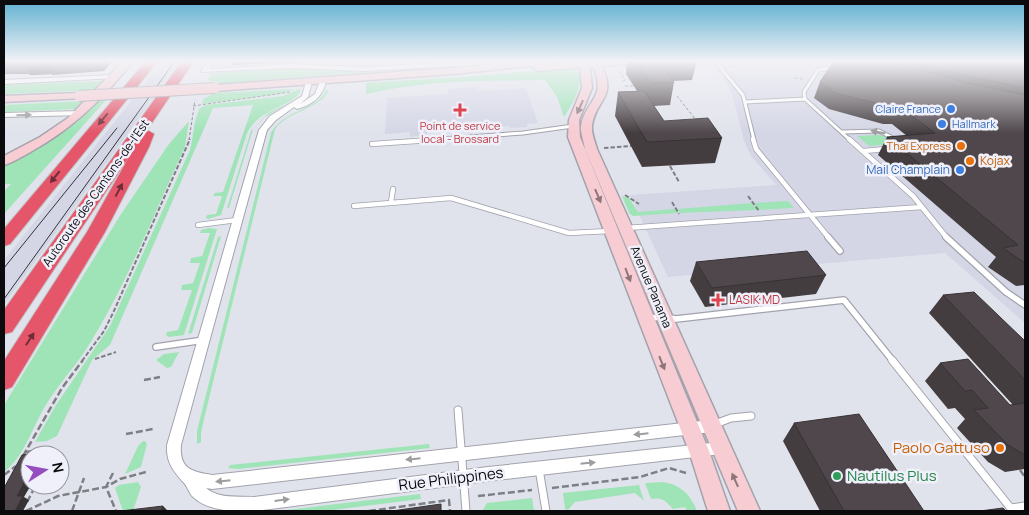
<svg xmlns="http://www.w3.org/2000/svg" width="1029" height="515" viewBox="0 0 1029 515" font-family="Manrope,sans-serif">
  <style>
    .built { fill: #d4d6e6 }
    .green { fill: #9fe4b7 }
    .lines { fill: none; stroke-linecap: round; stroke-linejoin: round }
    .lane-far3-casing { stroke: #a2a3ac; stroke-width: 5 }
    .lane-far2-casing { stroke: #a2a3ac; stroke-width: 6 }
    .lane-far1-casing { stroke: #a2a3ac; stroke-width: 8 }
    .lane-casing { stroke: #a2a3ac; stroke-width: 9 }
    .street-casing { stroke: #a2a3ac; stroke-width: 2 }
    .secondary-casing { stroke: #a2a3ac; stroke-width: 3 }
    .highway-casing { stroke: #c0c0c0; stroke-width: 2 }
    .path-far2 { stroke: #7e7f85; stroke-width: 1; stroke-dasharray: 3 2; stroke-linecap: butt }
    .path-far1 { stroke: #7e7f85; stroke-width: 2; stroke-dasharray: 4.5 2; stroke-linecap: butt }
    .path { stroke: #7e7f85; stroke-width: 2.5; stroke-dasharray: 7 3; stroke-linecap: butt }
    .lane-far3 { stroke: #fff; stroke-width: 3 }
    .lane-far2 { stroke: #fff; stroke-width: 4.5 }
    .lane-far1 { stroke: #fff; stroke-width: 5.5 }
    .lane { stroke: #fff; stroke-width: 7 }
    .street { fill: #fff; fill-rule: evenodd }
    .secondary { fill: #f7ccd2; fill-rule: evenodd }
    .highway { fill: #e5566a; fill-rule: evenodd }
    .tram { stroke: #333438; stroke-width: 1 }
    .secondary-bridge-casing { stroke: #a2a3ac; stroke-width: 12; stroke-linecap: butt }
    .secondary-bridge { stroke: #f7ccd2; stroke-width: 10 }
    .wall { fill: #443d40 }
    .shaded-wall { fill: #373234 }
    .building { fill: #4f474b; stroke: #373234 }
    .oneway { fill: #8d757a }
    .oneway2 { fill: #9d9d9f }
    .oneway3 { fill: #6d2d37 }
    .shop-dot { fill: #3f7fe0; stroke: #eff0f9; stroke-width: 2 }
    .health-dot { fill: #e0444e; stroke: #eff0f9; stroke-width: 2 }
    .food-dot { fill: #e8710a; stroke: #eff0f9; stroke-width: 2 }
    .leisure-dot { fill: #2e9e5b; stroke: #eff0f9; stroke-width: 2 }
    .labels { text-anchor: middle; stroke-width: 5; stroke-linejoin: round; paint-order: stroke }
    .far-shop-label { font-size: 11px; fill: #366cbe; stroke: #eff0f9; text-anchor: end }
    .far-health-label { font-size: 11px; fill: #be3a42; stroke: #eff0f9 }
    .far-food-label { font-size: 11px; fill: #c56008; stroke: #eff0f9; text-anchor: end }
    .food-label { font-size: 12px; fill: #c56008; stroke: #eff0f9; text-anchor: start }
    .shop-label { font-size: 12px; fill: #366cbe; stroke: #eff0f9; text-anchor: end }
    .street-label { font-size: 12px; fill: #0b0b0e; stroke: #eff0f9 }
    .health-label { font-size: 12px; fill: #be3a42; stroke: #eff0f9; text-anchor: start }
    .near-food-label { font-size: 15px; fill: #c56008; stroke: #eff0f9; text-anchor: end }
    .near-leisure-label { font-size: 15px; fill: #27864d; stroke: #eff0f9; text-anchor: start }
    .near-street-label { font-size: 15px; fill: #0b0b0e; stroke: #eff0f9 }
  </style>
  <rect width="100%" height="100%" fill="#e1e3ec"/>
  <path class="built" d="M163,61H180L4,305V260Z
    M711,61H1025V323L945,253L668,277L630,195L776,185L751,156L744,141L731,90Z
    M478,87L479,91L526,88L538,123L527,124V127L510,128L509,126L428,131L427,135L410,137V132L385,134L387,98L448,94V89Z"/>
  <path class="green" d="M494,63L221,83L208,80L211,74L216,73L291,68L364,70Z
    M569,67L579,72C582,89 573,103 564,117L557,97L545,80C485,81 424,80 366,94V83L476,76Z
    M102,81L94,90L4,94V85Z
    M295,89L282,94L202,104L203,99L214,93Z
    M299,89L301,91C291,108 260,107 247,133L221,215L208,219L206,218L207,215L216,214L222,196H213L215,193L223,192L253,105L213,108L110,345L92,360L57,436L47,441L35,442L56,405L110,326L190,150C194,136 193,121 200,108L206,105L283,96Z
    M326,90H329C320,110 289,110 275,129L204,419L201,433V442L197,444V431L271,133C284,109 319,110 326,90Z
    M107,99L4,214V191L11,184H4V165C39,147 72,129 99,100Z
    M83,101L75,109L4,112V105Z
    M290,102L265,117L253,129L229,208H227L251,131L268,113Z
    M189,121L185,147C155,211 129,279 92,340C78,364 58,384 44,408C32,429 23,458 4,472V405L121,214L169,144Z
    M879,135L886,137L893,144L869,146L857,136Z
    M622,196L629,198L638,212L675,209L678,213L633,216L629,213Z
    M788,201L794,208L759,210L754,203Z
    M752,203L757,210L680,213L677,209Z
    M209,228L217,229L184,335L169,337L166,335L167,332L178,330L192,290H181L182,285L193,283L200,263H190L191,258L202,256L210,233H200L201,230Z
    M221,236L192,333L188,334L218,237Z
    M179,352L171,367L167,368L156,360L164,354Z
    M143,441H145L147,444L141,467L125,474L138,446Z
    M429,444L430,448L238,469L228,468L230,465Z
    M138,482L141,487L133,511H123L115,488L119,485Z
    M663,482C680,484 691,495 697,511H687L685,507L673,509C665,500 662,497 651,499L645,483Z
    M639,485L644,501L635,493L575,502L568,510L565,509L563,493Z
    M420,494L421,499L325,511H278Z
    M532,498L534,511H482L487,503Z"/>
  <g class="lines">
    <defs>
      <path id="lane-far3" d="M715,61L743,95L754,140
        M836,67L818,70L804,92L805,99L850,140
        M746,102L805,99
        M842,132L879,131L897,140
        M429,140L523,133L573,126"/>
      <path id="lane-far2" d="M753,139L756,149L829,238
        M849,139L913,196L947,238
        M896,139L899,141
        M372,144L446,139
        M864,151L886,149
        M391,202L393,189
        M354,206L451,198L569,233L610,231
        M198,225L237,220
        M626,228L922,207"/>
      <path id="lane-far1" d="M828,237L840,251
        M946,237L1006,292L1025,305
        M647,318L664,317L676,319L844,300L893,361
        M156,347L204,340"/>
      <path id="lane" d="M892,360L1013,511
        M458,410L466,511
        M715,424L731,418L751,416
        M539,469L546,511
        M1011,508L1025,506"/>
      <path id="street" d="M208,61H214L209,69L291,64L365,67L479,61H511L508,63L365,71L291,68L202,72L201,71Z
        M113,75L116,77L115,78L4,84V80Z
        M309,80L312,82L308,97L300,104L315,94L320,81L323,79L326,81C323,97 312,105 297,109L294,107L276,120L267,130L181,445C179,469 192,472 212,475L711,420L716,422L718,426L716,430L711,432L212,489L206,488C219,499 238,496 254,497L488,467L721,442L726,444L728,448L726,452L721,454L488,481L255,511C234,511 208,512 192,496C189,492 187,486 184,483C173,471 166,462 167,445L259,130L270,116L302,96L306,82Z
        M80,111H83V115L4,117V113Z"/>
      <path id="secondary" d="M123,61H133C105,97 72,129 32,151C23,156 14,162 4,165V156L40,137L68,118Z
        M525,61H555L550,64L453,74L215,91L210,88L215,85L453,68Z
        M582,61H631L626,64L602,66C617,99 596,98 592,126C591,132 595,142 597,149L760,511H738L585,149C584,142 580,132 581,126C586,99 607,99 593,66L590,67L592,88L579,120L580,137L709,451L730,511H708L689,451L568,137L569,120L582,88L580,67L538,71L533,68L538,65Z
        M79,93L84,96L83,98L4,102V96Z"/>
      <path id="highway" d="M146,61H158L10,244L4,246V229Z
        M182,61H194L147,130L154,134L149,147L105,232L12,387L4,390V361L87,232L129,157L12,332L4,334V310Z"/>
    </defs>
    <use href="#lane-far3" class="lane-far3-casing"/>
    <use href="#lane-far2" class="lane-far2-casing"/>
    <use href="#lane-far1" class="lane-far1-casing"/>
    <use href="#lane" class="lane-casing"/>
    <use href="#street" class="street-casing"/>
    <use href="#secondary" class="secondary-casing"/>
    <use href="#highway" class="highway-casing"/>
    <path class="path-far2" d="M729,66H739
      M619,71L625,80L621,82
      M795,78L803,79
      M625,86H633
      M677,96L696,120
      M193,106L290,92
      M189,140L195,100"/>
    <path class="path-far1" d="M604,148L631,146
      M670,166L679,182
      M625,195L639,204
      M748,196L759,211
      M672,202L679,214
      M95,359L116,352
      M82,361L104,331L113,313L190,139"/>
    <path class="path" d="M144,380L160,377
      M126,434L153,429
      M26,452L54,448
      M51,455L55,447
      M23,456L62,388L83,360
      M1020,470L1025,477
      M113,473L106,487L116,511
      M4,475L16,466
      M552,488L640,477L669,468L686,473
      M478,496L532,490
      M27,502L36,485
      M26,511L58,496L106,487L120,479L146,472
      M72,511L84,478
      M369,511L449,500L450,511"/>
    <use href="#lane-far3" class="lane-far3"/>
    <use href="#lane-far2" class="lane-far2"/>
    <use href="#lane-far1" class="lane-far1"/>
    <use href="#lane" class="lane"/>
    <use href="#street" class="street"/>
    <use href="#secondary" class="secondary"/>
    <use href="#highway" class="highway"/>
    <path class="tram" d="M4,268L117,128
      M4,299L175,61"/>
    <defs>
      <path id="secondary-bridge" d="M79,96L215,88"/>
    </defs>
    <use href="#secondary-bridge" class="secondary-bridge-casing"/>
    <use href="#secondary-bridge" class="secondary-bridge"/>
  </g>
  <path class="wall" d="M4,61H112L104,71L52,75V74L30,75V74H4Z
    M231,61H310L233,65Z
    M627,61H697L692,80L673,81L674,82L670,105L654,106L664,121L722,138L715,163L642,167L615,116L618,92L637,91L626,74Z
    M901,61H1025V285L1016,286L988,267L996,257L878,155L887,137L907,136L892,124H883L829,109L814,98L820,82L900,64Z
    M696,262L826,275L816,294L705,307L690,281Z
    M943,295L1025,341V469L1005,472L988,462L957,428L965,419L955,408L948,409L925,381L940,363L1010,405H1013L929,313Z
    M794,423L924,511H820L783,441Z"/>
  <path class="shaded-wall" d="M102,61H112L104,71L100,63Z
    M49,65L48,67L52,74L30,75L26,67Z
    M30,471V485H31L24,497L29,500L23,511H15L17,496Z
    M163,506L167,510L166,511H161Z"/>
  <path class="building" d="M4,61H102L100,63L48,67L49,65L26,67L27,66H4Z
    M635,61H658L674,82L651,83Z
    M834,61H888L967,83L1025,95V263L1003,248L1018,245L887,137L935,133L900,107H891L835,93L820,82Z
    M916,61H1025V88L959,74Z
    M644,91L664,121L708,118L722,138L647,142L618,92Z
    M807,251L826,275L712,288L696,262Z
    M974,292L1025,341V380L943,295Z
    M968,359L1010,405L1025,403V455L1008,445L974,410L988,408L972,390L965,391L940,363Z
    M859,414L924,511H844L794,423Z
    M40,452L39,455H30V471L17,496H23L15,511H4V488L22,455Z
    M441,504V511H392Z
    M163,506L161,511H121Z
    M1003,508L1006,511H980Z"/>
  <defs><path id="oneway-solid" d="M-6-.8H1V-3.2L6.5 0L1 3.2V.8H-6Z" transform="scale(1.25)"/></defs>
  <g class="oneway">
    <use href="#oneway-solid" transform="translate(580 107) rotate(114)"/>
    <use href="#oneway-solid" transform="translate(598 196) rotate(67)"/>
    <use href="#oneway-solid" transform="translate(628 275) rotate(69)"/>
    <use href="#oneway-solid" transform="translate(662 363) rotate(68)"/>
    <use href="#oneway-solid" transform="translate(735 480) rotate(-114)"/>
  </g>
  <g class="oneway2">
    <use href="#oneway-solid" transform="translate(24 115) rotate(-1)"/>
    <use href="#oneway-solid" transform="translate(878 132) rotate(-169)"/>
    <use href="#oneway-solid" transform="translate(641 434) rotate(174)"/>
    <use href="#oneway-solid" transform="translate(413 459) rotate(174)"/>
    <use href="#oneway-solid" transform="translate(588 463) rotate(-6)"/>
    <use href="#oneway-solid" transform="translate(223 481) rotate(174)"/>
    <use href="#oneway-solid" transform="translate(282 500) rotate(-7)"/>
  </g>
  <g class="oneway3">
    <use href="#oneway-solid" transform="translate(103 119) rotate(130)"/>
    <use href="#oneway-solid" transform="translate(55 177) rotate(129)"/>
    <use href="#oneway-solid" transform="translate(119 190) rotate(-62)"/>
    <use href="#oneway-solid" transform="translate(30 339) rotate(-57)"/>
  </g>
  <linearGradient id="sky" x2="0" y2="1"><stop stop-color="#5fb0d0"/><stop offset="0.46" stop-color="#f2f2f6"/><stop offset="1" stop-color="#f2f2f6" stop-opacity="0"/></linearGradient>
  <rect width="1029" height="133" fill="url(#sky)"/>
  <g class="shop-dot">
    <circle cx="951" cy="109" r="5"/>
    <circle cx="942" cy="124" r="5"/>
    <circle cx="960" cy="170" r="5"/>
  </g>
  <g class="health-dot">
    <path d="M457.5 102.5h5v5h5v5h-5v5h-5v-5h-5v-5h5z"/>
    <path d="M715.5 292.5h5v5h5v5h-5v5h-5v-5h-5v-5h5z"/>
  </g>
  <g class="food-dot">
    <circle cx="961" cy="146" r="5"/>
    <circle cx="970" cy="161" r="5"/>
    <circle cx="1000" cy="448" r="5"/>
  </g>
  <circle class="leisure-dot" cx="837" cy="476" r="5"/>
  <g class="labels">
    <g class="far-shop-label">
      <text x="941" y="113">Claire France</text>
      <text x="952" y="128" text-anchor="start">Hallmark</text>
    </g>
    <g class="far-health-label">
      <text x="460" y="130">Point de service<tspan x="460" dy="13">local - Brossard</tspan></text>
    </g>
    <g class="far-food-label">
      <text x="951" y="150">Thaï Express</text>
    </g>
    <g class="food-label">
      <text x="980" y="165">Kojax</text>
    </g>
    <g class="shop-label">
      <text x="950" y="174">Mail Champlain</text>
    </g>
    <g class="street-label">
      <text transform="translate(96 193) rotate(-55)" y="4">Autoroute des Cantons-de-l'Est</text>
      <text transform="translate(651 287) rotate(67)" y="4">Avenue Panama</text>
    </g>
    <g class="health-label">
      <text x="729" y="304">LASIK MD</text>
    </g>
    <g class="near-food-label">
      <text x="990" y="453">Paolo Gattuso</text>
    </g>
    <g class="near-leisure-label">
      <text x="847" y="481">Nautilus Plus</text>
    </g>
    <g class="near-street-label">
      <text transform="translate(451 479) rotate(-7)" y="5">Rue Philippines</text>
    </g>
  </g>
  <rect width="1029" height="515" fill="none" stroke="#0b0b0e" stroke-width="10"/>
  <g transform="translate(45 470) rotate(79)"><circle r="24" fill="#eff0f9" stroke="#94949b"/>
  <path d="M0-4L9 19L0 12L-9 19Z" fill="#954dc0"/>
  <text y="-8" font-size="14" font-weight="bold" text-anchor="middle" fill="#0b0b0e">N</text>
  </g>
</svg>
